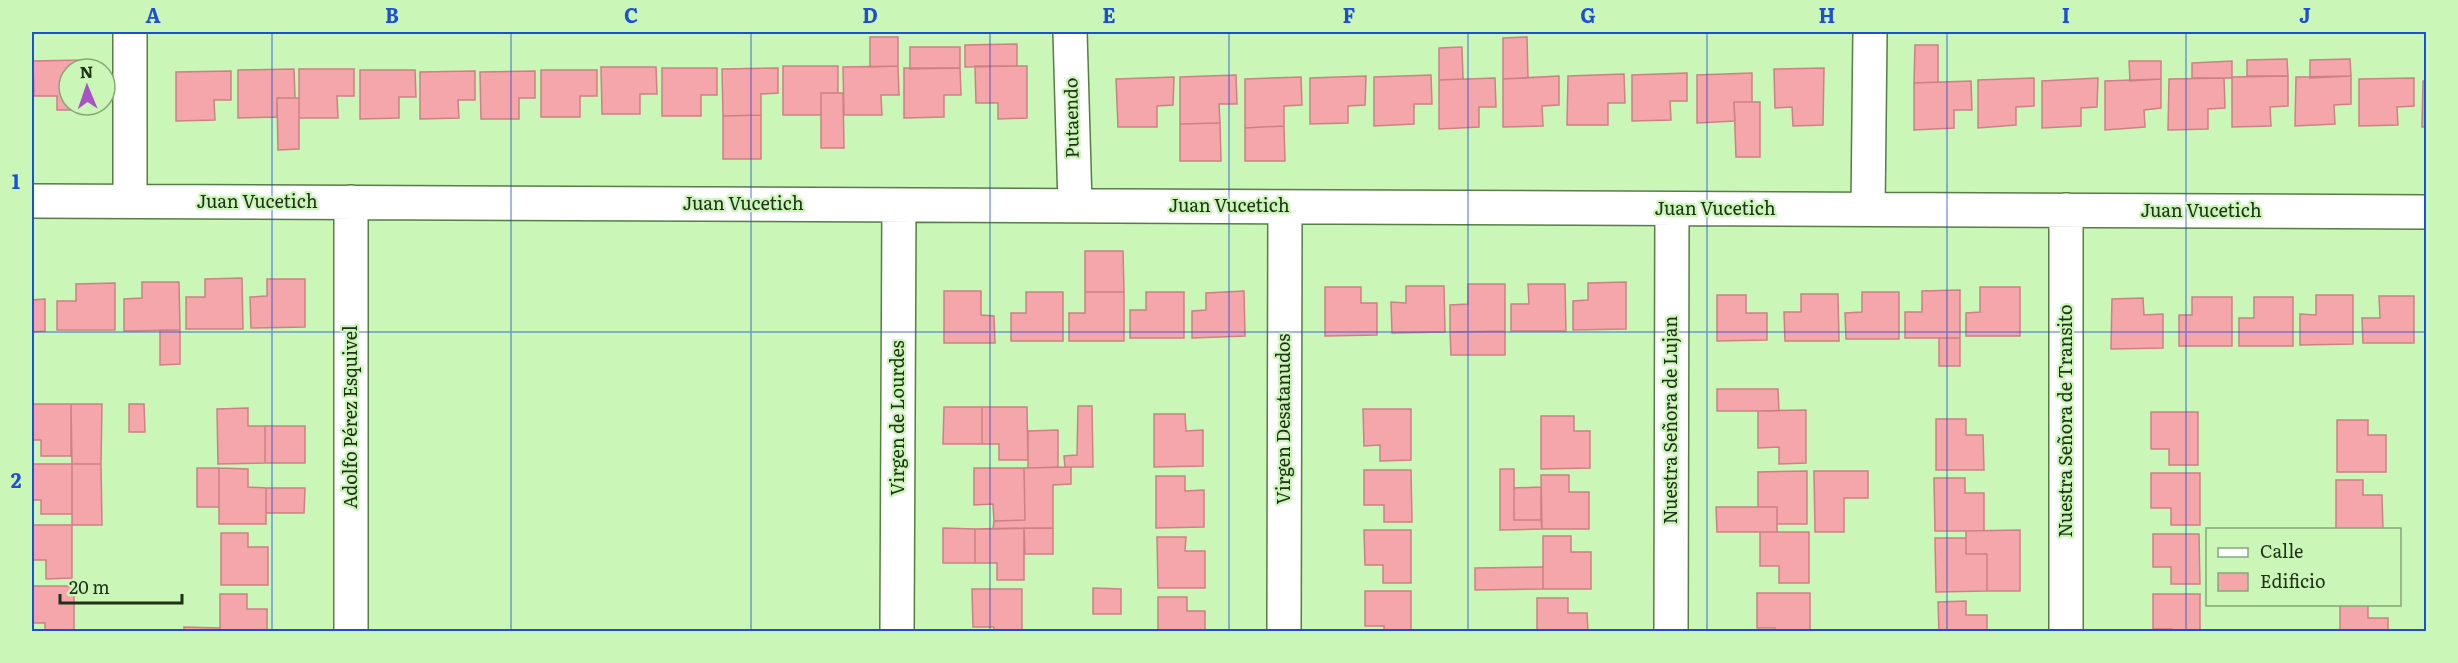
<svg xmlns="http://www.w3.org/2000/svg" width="2458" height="663" viewBox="0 0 2458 663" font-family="Literata,serif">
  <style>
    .building { fill: #f5a6aa; stroke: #cd8185; stroke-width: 1.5 }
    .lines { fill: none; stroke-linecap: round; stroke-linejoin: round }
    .street-casing { stroke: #567d44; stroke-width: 36 }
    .street { stroke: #fff; stroke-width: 33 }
    .grid { fill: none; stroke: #1d4ed8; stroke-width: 1.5; stroke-opacity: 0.55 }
    .labels { text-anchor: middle; stroke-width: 4.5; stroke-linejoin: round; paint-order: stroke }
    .street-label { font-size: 18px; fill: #203119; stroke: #caf6b7 }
    .neatline { fill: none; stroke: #1d4ed8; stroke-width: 2 }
    .grid-label { font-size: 20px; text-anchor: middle; font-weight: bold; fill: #1d4ed8 }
  </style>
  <rect width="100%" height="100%" fill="#caf6b7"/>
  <path class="building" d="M870,37H898V66L870,67Z
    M1527,37L1528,78L1503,79V38Z
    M1017,44V66L965,67V45Z
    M1915,45H1938V82L1914,83Z
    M910,47H960V68L910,69Z
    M1462,47L1463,79L1439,80V48Z
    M2287,59L2288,76H2247V60Z
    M2350,59L2351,76L2310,78V60Z
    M84,60V69H69V105H84V110H57V96H34L33,61Z
    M32,61H33L34,96H32Z
    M2129,61H2161V79L2130,81Z
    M2232,61V78H2192V63Z
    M783,66H838V93H821V115H783Z
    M898,66L899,95H881L882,115H844L843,67Z
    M975,66H1027V118L998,119V103H976Z
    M601,67H656L657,94H640V114H602Z
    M662,68H717V95H701V116H662Z
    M778,68V93L761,94V115L723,116L722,69Z
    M904,68H960L961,95H944V117L904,118Z
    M1824,68L1823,125L1793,126L1792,107L1775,108L1774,69Z
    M294,69L295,98H277V117L238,118V70Z
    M299,69H354V96H337L338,118H299Z
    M360,70H415L416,97H399V118L360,119Z
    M541,70H597V96H580V117H541Z
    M231,71V100H214L215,120L176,121V72Z
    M475,71V100H458L459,118L420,119V72Z
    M535,71V98H519V119H481L480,72Z
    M1687,73V101H1670L1671,120L1632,121V75Z
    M1752,73V102H1734L1735,121L1697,123V75Z
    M1624,74L1625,103H1608V125H1567L1568,76Z
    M1236,75L1237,104H1219L1220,123L1180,124V77Z
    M1431,75L1432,104H1414V124L1374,126V77Z
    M1366,76L1365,105L1348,106V123L1310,124V78Z
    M1559,76V105L1542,106L1543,126L1503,127V79Z
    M2288,76V106L2270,107L2271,126L2232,127V77Z
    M2351,76V104L2334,105L2335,124L2295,126L2296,77Z
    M1174,77L1173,105L1157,106V127H1118L1116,79Z
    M1301,77L1302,105L1284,106V126L1245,128V79Z
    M1495,78L1496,107H1479V127L1439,129V80Z
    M2034,78V106L2016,107V125L1978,128V80Z
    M2098,78L2097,107L2081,108V126L2042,128V81Z
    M2224,78L2225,108L2208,109V129L2168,130L2169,79Z
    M2414,78V106L2397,107L2398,125L2359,126V79Z
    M2161,79V108L2144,110L2145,127L2105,130V81Z
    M1971,81L1972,110H1954V128L1914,130V83Z
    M2423,81H2426V127H2422Z
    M821,93H843L844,148H821Z
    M277,98H299V149L278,150Z
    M1734,102H1760V157H1736Z
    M761,115V159H723V116Z
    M1220,123L1221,161H1180V124Z
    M1284,126L1285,161H1245V128Z
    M1085,251H1123L1124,292H1085Z
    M242,278L243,329H186V297H205V279Z
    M267,279H305V327L251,328L250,297L267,296Z
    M142,282H179L180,330L124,331V299L142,298Z
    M1626,282V329L1573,330V301L1588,300V283Z
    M115,283V330H57V301H76V284Z
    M1468,284H1505V331L1450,332V305L1468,304Z
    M1528,284H1565L1566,331H1511V304H1529Z
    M1406,286H1444L1445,332L1392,333L1391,302L1406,303Z
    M1325,287H1361V303H1377V335L1325,336Z
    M1980,287H2020V336H1966V313L1980,312Z
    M1960,290V338H1905V312H1922V291Z
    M944,291H981V315L994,316L995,343H944Z
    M1244,291L1245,336L1192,338V311L1206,310V293Z
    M1026,292H1063V341H1011V313H1026Z
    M1085,292H1124V341H1069V313H1085Z
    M1146,292H1184V338H1130V310H1146Z
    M1862,292H1899V339H1846L1845,313L1862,312Z
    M1801,294H1838L1839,341H1785L1784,312H1801Z
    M1717,295H1746V313H1767V340L1717,341Z
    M2316,295H2353V344L2300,345V314L2316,315Z
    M2379,296H2414V343H2363L2362,318H2380Z
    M2192,297H2232V346H2179V315H2192Z
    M2254,297H2293V346H2239V318H2254Z
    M2143,298L2144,315L2163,314V348L2111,349L2112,299Z
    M45,299V331L32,332V300Z
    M160,330H180V364L160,365Z
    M1505,331V355H1451L1450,332Z
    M1939,338H1960V366H1939Z
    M1717,389H1778L1779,411H1717Z
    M32,404H71V456H41V440H32Z
    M71,404H102L101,464H72Z
    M129,404H144L145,432H129Z
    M1078,406H1092L1093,467H1065L1064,456L1077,455Z
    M944,407H982V444H943Z
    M982,407H1027L1028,460H999V444H982Z
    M248,408V426H265V463L218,464L217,409Z
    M1363,409H1411V460L1380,461V445L1364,446Z
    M1806,410V463L1779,464V447L1758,448V411Z
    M2151,412H2198V465H2169V449H2151Z
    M1154,414H1185L1186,431L1203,430V466L1154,467Z
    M1541,416H1574V431H1590V468L1541,469Z
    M1936,419H1966V435H1983L1984,470H1936Z
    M2337,420H2368V435H2386V472H2337Z
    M265,426H305V463H265Z
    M1058,430V467L1028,468V431Z
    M32,464H72V514H41V500H32Z
    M72,464H101L102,525H72Z
    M1071,467V484L1053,485V528L993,529L994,521L1025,520L1024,468Z
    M197,468H219V507H197Z
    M219,468L248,469V487L266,488V524H219Z
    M974,468H1024L1025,520L994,521L993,504L974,505Z
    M1500,469H1514V520H1541L1542,529L1500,530Z
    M1364,470H1411L1412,522H1384V505H1364Z
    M1807,471V524H1777V507H1758V472Z
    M1814,471H1868V498H1844V532H1815Z
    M2151,473H2200V525H2171V508H2151Z
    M1541,475H1569V492H1589V529H1542Z
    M1156,476H1185V491L1204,490V527L1156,528Z
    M1934,478H1965V493H1984V531H1935Z
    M2336,480H2363V495H2382L2383,530H2336Z
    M1541,487V520H1514V488Z
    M266,488H305L304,513H266Z
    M1716,507H1777V532H1717Z
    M32,525H72V578L46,579V560H32Z
    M943,528L975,529V563H943Z
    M1024,528H1053V554H1025Z
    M1024,528V580H997V563H975V529Z
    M1364,530H1411V583H1383V565H1365Z
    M2020,530V591H1987V554H1966V531Z
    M1760,532H1809V583H1779V566H1760Z
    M221,533H248V547H268V585H221Z
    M2153,534H2199L2200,584H2171V567H2153Z
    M1543,536H1571V552H1591V589H1543Z
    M1157,537H1186L1185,551H1205V588H1158Z
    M1935,538H1966V554H1987V591L1936,592Z
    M1543,567V589L1475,590V568Z
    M32,586H74V632H45V623H32Z
    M1093,588L1121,589V614H1093Z
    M972,589H1022V632H994V627H973Z
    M1365,591H1411V632H1384V626H1365Z
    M1757,593H1810V632H1775V628H1757Z
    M220,594H247V609H267V632H220Z
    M2153,594H2200V632H2172V629H2153Z
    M1158,597H1187V611H1205V632H1158Z
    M1537,598H1568V613H1587L1588,632H1537Z
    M1966,601V615H1987V632H1939L1938,602Z
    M2340,604H2368V618H2388V632H2340Z
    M184,627L220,628V632H184Z"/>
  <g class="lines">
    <defs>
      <path id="street" d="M1070,32L1075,205
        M32,201L2426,212
        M130,201V32
        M1868,209L1870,32
        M351,632V202
        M897,632L899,205
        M1284,632L1285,207
        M1671,632L1672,209
        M2066,632V210"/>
    </defs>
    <use href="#street" class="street-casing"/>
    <use href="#street" class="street"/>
  </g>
  <path class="grid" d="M272,32V632M511,32V632M751,32V632M990,32V632M1229,32V632M1468,32V632M1707,32V632M1947,32V632M2186,32V632M32,332H2426"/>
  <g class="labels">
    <g class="street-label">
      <text transform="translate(1072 118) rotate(-91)" y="6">Putaendo</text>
      <text x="257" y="208">Juan Vucetich</text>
      <text x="743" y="210">Juan Vucetich</text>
      <text x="1229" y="212">Juan Vucetich</text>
      <text x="1715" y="215">Juan Vucetich</text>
      <text x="2201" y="217">Juan Vucetich</text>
      <text transform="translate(351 417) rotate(-90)" y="6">Adolfo Pérez Esquivel</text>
      <text transform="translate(898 418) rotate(-90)" y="6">Virgen de Lourdes</text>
      <text transform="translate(1284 419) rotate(-90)" y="6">Virgen Desatanudos</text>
      <text transform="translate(1671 420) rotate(-90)" y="6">Nuestra Señora de Lujan</text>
      <text transform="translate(2066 421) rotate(-90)" y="6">Nuestra Señora de Transito</text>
    </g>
  </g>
  <rect width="2458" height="663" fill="none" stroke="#caf6b7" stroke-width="66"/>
  <rect x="2206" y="528" width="195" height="78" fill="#caf6b7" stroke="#86a778" stroke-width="1.5"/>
  <rect x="2218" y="548" width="30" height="9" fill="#ffffff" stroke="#86a778" stroke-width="1.5"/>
  <text x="2260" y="558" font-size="18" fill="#203119">Calle</text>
  <rect x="2218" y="573" width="30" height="18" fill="#f5a6aa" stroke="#86a778" stroke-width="1.5"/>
  <text x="2260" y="588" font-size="18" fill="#203119">Edificio</text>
  <g transform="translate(87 87) rotate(358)"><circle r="28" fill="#caf6b7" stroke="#86a778" stroke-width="1.5"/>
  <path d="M0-4.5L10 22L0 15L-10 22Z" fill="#a755c5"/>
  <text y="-9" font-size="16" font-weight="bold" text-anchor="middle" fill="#203119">N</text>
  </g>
  <path d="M60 594v9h122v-9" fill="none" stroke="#203119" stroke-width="3"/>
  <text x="69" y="594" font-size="18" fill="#203119" stroke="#caf6b7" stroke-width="4.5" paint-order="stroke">20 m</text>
  <rect x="33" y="33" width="2392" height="597" class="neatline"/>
  <g class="grid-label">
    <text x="153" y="23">A</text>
    <text x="392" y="23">B</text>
    <text x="631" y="23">C</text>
    <text x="870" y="23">D</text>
    <text x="1109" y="23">E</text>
    <text x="1349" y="23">F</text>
    <text x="1588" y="23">G</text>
    <text x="1827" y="23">H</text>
    <text x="2066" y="23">I</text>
    <text x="2305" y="23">J</text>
    <text x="16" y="189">1</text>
    <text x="16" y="488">2</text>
  </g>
</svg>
